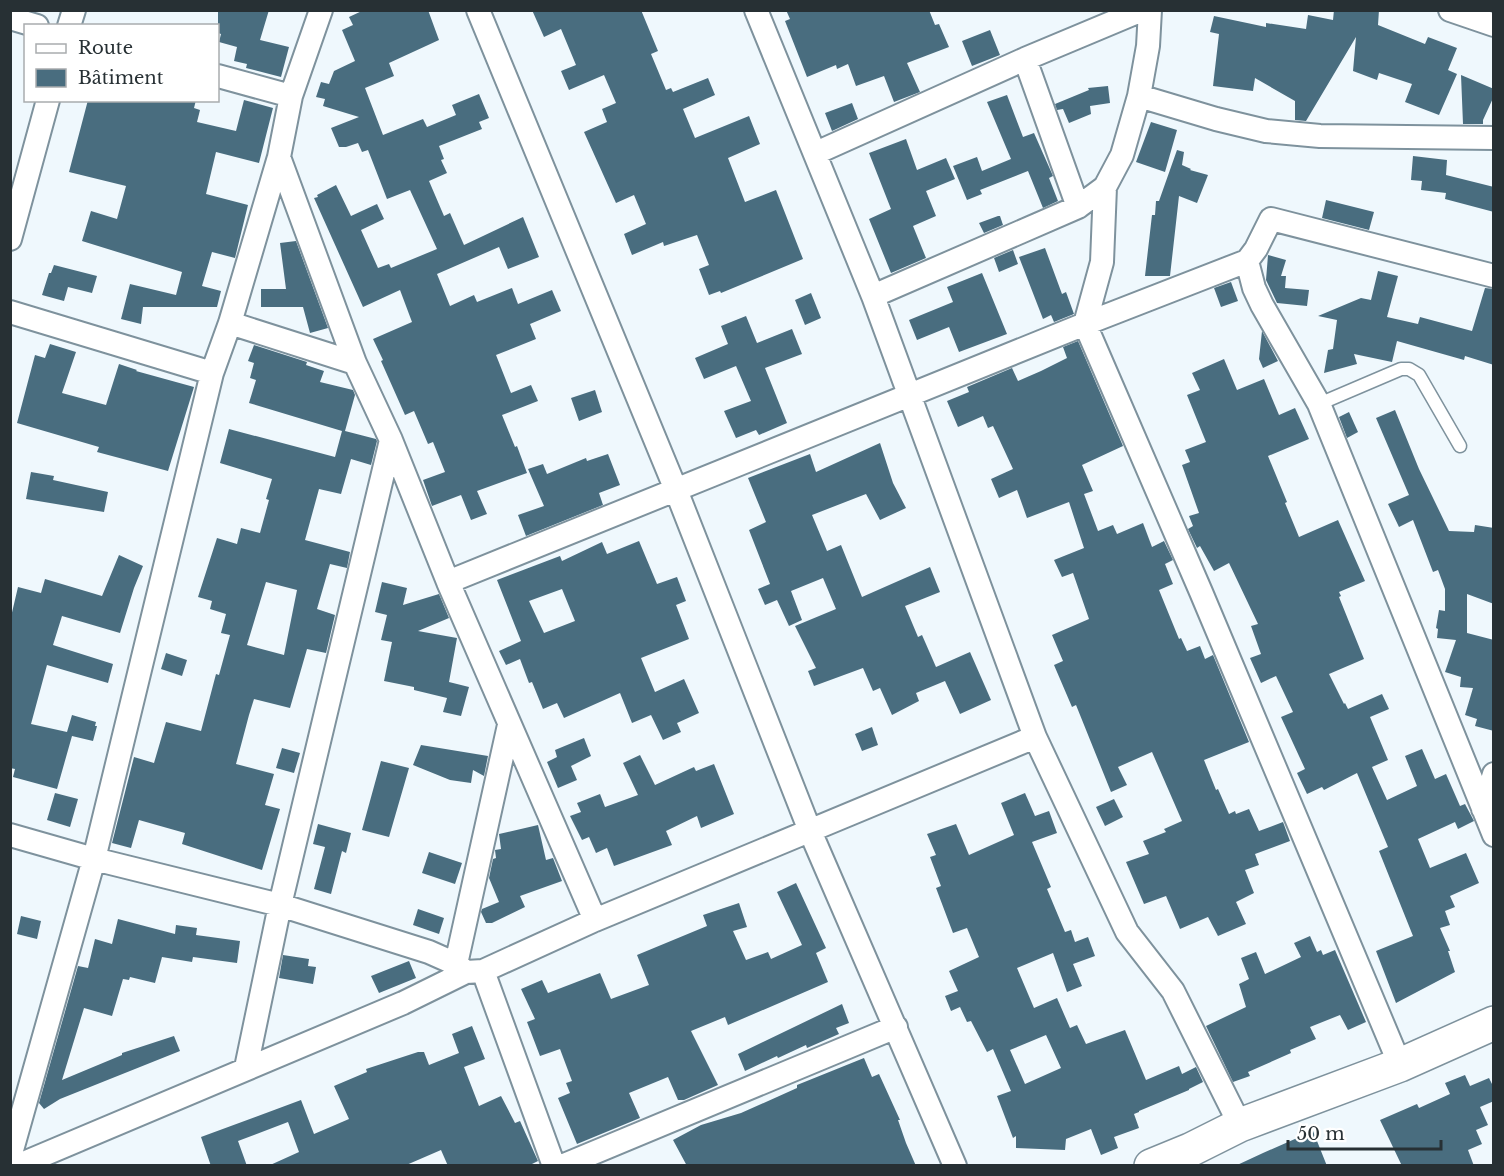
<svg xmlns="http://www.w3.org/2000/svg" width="1504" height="1176" viewBox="0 0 1504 1176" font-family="'Libre Baskerville',serif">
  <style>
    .building { fill: #496d7f; fill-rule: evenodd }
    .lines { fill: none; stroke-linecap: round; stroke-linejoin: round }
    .lane-casing { stroke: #7e929d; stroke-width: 15 }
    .street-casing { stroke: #7e929d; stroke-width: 26 }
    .secondary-casing { stroke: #7e929d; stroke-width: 36 }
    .lane { stroke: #fff; stroke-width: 12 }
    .street { stroke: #fff; stroke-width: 22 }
    .secondary { stroke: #fff; stroke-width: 33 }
  </style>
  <rect width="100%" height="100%" fill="#eff8fd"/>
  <path class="building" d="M218,10H269L260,40L289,47L281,77L246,68L247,64L234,61L237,47L219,42L221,34L218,33Z
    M364,10H428L439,40L389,63L394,76L365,88L383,135L423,119L427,127L456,115L452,105L479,94L489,118L479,122L482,129L439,146L444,159L441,160L447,173L429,181L444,216L450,213L464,245L523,217L539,257L508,269L499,247L437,274L450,306L474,295L477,302L512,288L518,304L552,290L561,311L530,324L536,339L496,355L511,393L531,385L538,401L502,415L515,447L517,446L527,473L477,491L487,514L471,520L461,495L432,506L423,480L445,472L433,442L428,444L414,411L405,415L381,361L383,360L373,339L412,322L400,290L363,307L314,198L318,197L317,195L336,185L351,216L377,204L384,219L361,230L378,268L389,264L391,268L437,249L410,190L387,199L368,150L362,152L358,143L346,147H339L331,128L359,117L323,106L325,99L316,97L321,82L329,84L334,71L355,61L342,30L353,25L349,17Z
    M532,10H641L658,51L651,54L666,90L671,88L673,92L708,78L715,95L683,109L695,138L749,116L760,144L728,158L745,202L776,190L803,259L721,293L720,291L709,295L699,269L709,265L697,235L664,246L663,242L632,255L624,234L646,224L634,195L616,203L584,132L607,122L602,109L616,103L604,75L569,90L561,71L576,65L561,29L544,37Z
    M786,10H929L935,25L939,24L949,47L907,63L920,92L894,102L884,76L856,86L848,64L837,69L836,65L807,77L785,21L790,19Z
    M1334,10H1379L1378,25L1425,44L1428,37L1457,48L1448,70L1457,74L1439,115L1405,102L1412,84L1379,73L1377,80L1353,71L1356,37L1306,121L1295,120V101L1255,78L1253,91L1213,86L1219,34L1210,32L1214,16L1266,27V23L1306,29L1308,15L1333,20Z
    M990,30L1000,55L972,66L962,41Z
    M1461,75L1494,89V96L1483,120V124H1463Z
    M1108,86L1110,103L1090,106L1091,114L1069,123L1063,109L1057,110L1055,104L1089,90L1088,88Z
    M1007,95L1023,137L1034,133L1053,176L1049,178L1058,201L1043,208L1028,171L980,190L982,194L967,200L953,166L977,157L982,171L1011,159L987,102Z
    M88,100H196L194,108L200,110L197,122L236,131L244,100L273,108L259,163L216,152L206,194L248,205L235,258L212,252L202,286L221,291L217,307H143L141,324L121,319L130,284L176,295L182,272L82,241L91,211L117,219L126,186L69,172Z
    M852,103L858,119L832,131L825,113Z
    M1151,122L1177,130L1165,172L1136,162Z
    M906,139L917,170L946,158L955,179L926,191L936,216L913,226L926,258L891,273L869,219L891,209L869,153Z
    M1177,150L1184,152L1182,165L1191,169L1190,170L1208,175L1197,203L1179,196L1170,276H1145L1152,215H1155L1156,201H1159Z
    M1413,156L1447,160L1446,175L1494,187V212L1445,199L1446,193L1421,190L1422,181L1411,180Z
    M1326,200L1374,212L1369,230L1322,218Z
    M998,216H1000L1003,225L984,233L979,223Z
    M296,241L328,328L310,333L303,307H261V289H286L280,243Z
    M1045,248L1062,294L1066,292L1074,314L1054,322L1051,315L1043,319L1019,257Z
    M1013,250L1018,264L999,272L994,258Z
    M1268,255L1286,260L1281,276H1286L1285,288L1309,290L1307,306L1277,303L1266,280Z
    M54,265L97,276L92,293L68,287L64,301L42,295L49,273H51Z
    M1378,271L1398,276L1387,317L1418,324L1420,317L1472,331L1485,288L1494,289V365L1465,356L1464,360L1397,341L1392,362L1354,354L1357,364L1324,373L1328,350L1333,349L1337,320L1318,316L1361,298L1371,300Z
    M982,273L1007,334L959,352L949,327L917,340L909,320L953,302L947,287Z
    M1231,282L1238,301L1221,307L1214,288Z
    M811,293L821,318L805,325L795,300Z
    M746,316L757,343L792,329L802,354L765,368L787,423L759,435L756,430L736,438L724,411L751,401L736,366L704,379L695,358L728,344L721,326Z
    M1262,331L1278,361L1263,368L1259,359Z
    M1078,341L1123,446L1082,465L1093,491L1084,494L1098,531L1113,525L1117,534L1143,523L1152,547L1164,541L1173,560L1165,564L1173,584L1159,590L1179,639L1181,638L1187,651L1200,646L1205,659L1213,655L1249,742L1204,760L1216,790L1218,789L1229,814L1235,811L1236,814L1249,809L1259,831L1283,822L1290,841L1255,854L1259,865L1245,870L1254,893L1236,902L1246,924L1218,936L1208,917L1180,929L1166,896L1144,904L1126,862L1149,854L1143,841L1166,832L1164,829L1182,821L1152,752L1118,767L1127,785L1111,792L1076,705L1072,707L1054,665L1063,661L1052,635L1089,619L1073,573L1062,577L1054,560L1084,548L1069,502L1027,518L1017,490L999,498L991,479L1013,469L993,426L988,428L983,416L958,427L947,401L969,392L967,387L1012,368L1018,381L1041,371L1067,358L1063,347Z
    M50,344L76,352L62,393L106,405L119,364L137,370L136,371L194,387L168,471L97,452L99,447L17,423L35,355L45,358Z
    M254,345L307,362L306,365L324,371L320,382L353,390L355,395L345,431L376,439L377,441L371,465L351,459L341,494L319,489L305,540L350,552L347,568L330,564L317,609L335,615L326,653L307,649L290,708L254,699L249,715L236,764L274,774L265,805L280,809L262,870L182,844L185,833L139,820L131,848L112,843L134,757L154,763L166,722L201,731L216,674L219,675L230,635L221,633L226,614L210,609L212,601L198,597L217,538L237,544L241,528L260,533L269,500L266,499L272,479L220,463L229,429L335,457L342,431L249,403L256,380L250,378L254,363L248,361ZM266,582L297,590L284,655L247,645Z
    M1224,359L1237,390L1264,379L1279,415L1295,408L1309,439L1268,456L1287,502L1285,503L1299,537L1338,520L1365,581L1339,592L1341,596L1339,597L1364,659L1329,674L1344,704L1345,703L1348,709L1382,694L1389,709L1370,717L1388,760L1372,767L1387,800L1417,786L1405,756L1422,749L1435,779L1446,774L1460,806L1465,804L1474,821L1458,829L1455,822L1418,839L1430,868L1466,853L1479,883L1450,896L1455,907L1445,911L1450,925L1440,928L1450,951H1448L1455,972L1396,1003L1376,951L1413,936L1379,851L1388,847L1357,773L1324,790L1322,787L1307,794L1297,773L1305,769L1281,717L1293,712L1276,676L1261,683L1250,658L1261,654L1251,626L1258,624L1229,563L1214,571L1200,546L1197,548L1188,529L1193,526L1189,516L1199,513L1182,465L1190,462L1185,450L1206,442L1187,395L1200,390L1192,373Z
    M595,390L602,412L579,421L571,398Z
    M1395,410L1419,469L1449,531L1474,532L1475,525L1494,528V604L1467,594V633L1494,640V731L1475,726L1477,719L1465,715L1473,688L1460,687L1461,677L1445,672L1456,640L1437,638L1438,629L1436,628L1439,610L1445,611V589L1438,570L1433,572L1413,520L1399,527L1388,504L1409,495L1376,418Z
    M1349,412L1358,432L1347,438L1339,417Z
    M880,443L893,483L906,508L880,520L866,494L812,515L827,551L841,545L862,597L930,567L940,592L905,606L918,637L922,635L936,667L970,652L991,700L960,714L945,681L916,693L919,701L892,715L880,688L873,691L863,668L814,686L808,671L816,668L795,626L836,609L823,578L791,591L802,620L789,626L777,600L765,605L758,589L770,584L749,530L766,522L748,478L810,454L816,472Z
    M608,454L620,485L599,493L603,505L526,536L518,515L544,506L528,469L543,464L547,474L586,458L587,461Z
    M31,472L54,476L53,480L108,492L104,512L26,499Z
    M639,541L657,584L677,577L686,601L676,605L689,639L641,658L655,692L684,679L699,713L677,723L681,732L663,740L651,715L632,723L620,693L564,718L557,703L543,709L532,682L529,683L520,659L506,665L499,651L521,641L497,580L560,556L562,561L602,542L607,554ZM562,589L575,621L544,633L529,601Z
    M119,555L143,566L134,588L120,633L62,616L53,645L113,664L108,683L47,665L31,724L67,732L72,715L96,722L95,726H97L93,741L72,736L57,789L13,777L15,769L10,768V621L18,587L41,593L45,579L102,596Z
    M382,582L407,588L403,605L439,594L449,618L418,631L457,638L449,682L469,687L461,716L443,712L447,698L414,690V687L384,681L392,642L381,640L387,615L375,612Z
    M166,653L187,660L182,676L161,669Z
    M872,727L878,745L862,751L855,734Z
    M584,738L591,756L571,766L577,780L558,788L547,762L557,757L555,750Z
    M421,745L488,756L484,776L473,770L471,783L450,780L413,765Z
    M282,748L300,753L294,773L276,768Z
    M640,755L655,785L694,767L696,771L714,764L734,814L701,828L697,816L666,831L672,845L614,866L607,848L596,853L589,837L582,840L570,816L581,812L577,803L600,794L605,807L638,795L623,763Z
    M381,761L409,768L389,837L362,830Z
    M55,793L78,799L70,827L47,820Z
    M1025,793L1035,816L1049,811L1057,833L1032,842L1051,887L1047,889L1065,932L1071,930L1075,942L1088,937L1095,956L1073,964L1082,986L1067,992L1053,953L1017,968L1034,1008L1057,998L1070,1028L1077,1025L1086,1044L1125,1030L1146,1080L1179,1066L1182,1074L1196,1067L1203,1082L1189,1089V1090L1139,1111V1112L1134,1114L1139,1128L1114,1137L1118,1148L1101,1155L1091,1129L1066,1139L1065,1150L1016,1148V1136L1013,1138L997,1096L1011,1091L993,1049L987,1052L971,1021L967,1022L960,1007L951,1011L945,996L958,991L949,971L979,957L967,928L953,933L936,888L941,886L930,857L936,855L927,834L956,824L969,855L1014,835L1001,803ZM1046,1035L1061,1068L1025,1084L1010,1050Z
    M1114,799L1123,817L1105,826L1096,807Z
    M318,824L351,833L346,853L342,851L331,894L314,889L325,847L313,844Z
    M538,825L546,860L553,858L562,881L520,896L525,907L492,923H486L481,912L482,909L499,902L489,878L493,859L496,858L495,850L501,849L499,834Z
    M429,852L462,863L455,884L422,873Z
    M796,883L826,948L816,953L828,982L728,1025L725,1017L691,1031L718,1085L684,1100H678L668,1077L629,1093L640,1118L577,1144L558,1098L570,1093L566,1083L572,1081L560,1049L540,1056L527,1022L535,1019L521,989L542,980L548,993L600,973L611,999L649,985L637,955L707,926L703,915L739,903L747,927L733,931L746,960L768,952L771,959L802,945L777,892Z
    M418,909L444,918L439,934L413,925Z
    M21,916L41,921L37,939L17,934Z
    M118,919L175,934L176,925L197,928L196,935L240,941L237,963L193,957L192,962L162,957L155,983L130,977L129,980L123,979L112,1016L84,1008L62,1080L122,1055V1053L174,1036L180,1051L60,1099L44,1109L39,1103L78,966L88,968L95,939L112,944Z
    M1310,936L1317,952L1321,950L1323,955L1335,950L1366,1022L1348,1030L1340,1015L1310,1027L1316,1039L1290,1050L1291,1053L1248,1072L1250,1076L1233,1082L1206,1026L1246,1007L1239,984L1249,979L1241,958L1256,952L1265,974L1301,957L1294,943Z
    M283,955L309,959L308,966L316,967L313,984L279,978Z
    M409,961L416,978L379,993L371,976Z
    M842,1004L849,1023L836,1028L839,1034L807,1048L806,1045L778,1058L777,1056L745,1071L738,1054Z
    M472,1026L485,1059L464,1067L479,1106L501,1096L515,1123L520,1121L538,1161L528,1166H448L441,1150L404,1166H268L299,1152L288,1122L238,1141L247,1166H211L201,1137L301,1100L314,1134L349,1119L334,1086L367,1072L366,1069L418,1052H424L429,1065L459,1053L452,1034Z
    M864,1058L872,1077L879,1074L900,1120H898L906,1143L916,1166H687L673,1140L701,1125L741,1113L797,1088V1085Z
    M1465,1075L1470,1086L1489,1078L1494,1088V1101L1480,1107L1488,1125L1476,1130L1482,1144L1468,1150L1474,1166H1402L1380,1120L1417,1104L1419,1108L1450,1094L1445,1083Z
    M1313,1131L1327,1166H1235L1263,1153Z"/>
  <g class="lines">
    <defs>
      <path id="lane" d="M1319,404L1401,369H1409L1419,375L1460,446"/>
      <path id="street" d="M478,10L676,490L810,831L955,1166
        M756,10L873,296L1035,737L1127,932L1173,991L1240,1125
        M1450,10L1494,25
        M10,18L37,26
        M69,26L74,10
        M1025,59L1078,207
        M218,76L291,96
        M1139,96L1216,119L1266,131L1320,136L1494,138
        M816,153L1025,59L1142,10
        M279,157L355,363L391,440L448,582L595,920
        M1105,187L1102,262L1085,324L1201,592L1400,1065
        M10,239L48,100
        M1247,261L1254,288L1262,305L1319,404L1494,835
        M873,296L1078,207L1105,187L1122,155L1139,96L1148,46L1150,10
        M10,312L212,373
        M230,323L355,363
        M448,582L1085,324L1247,261L1256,249L1271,219L1494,276
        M1483,809L1494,774
        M10,835L94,859L280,905L429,952L456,964L466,972L483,971L595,920L1035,737
        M456,964L509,725
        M483,971L554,1166
        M246,1068L280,905L391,440
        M10,1157L94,859L212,373L230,323L279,157L291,96L321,10
        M17,1166L403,1003L466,972
        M562,1166L896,1027"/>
      <path id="secondary" d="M1151,1166L1190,1150L1240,1125L1400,1065L1494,1023"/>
    </defs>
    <use href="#lane" class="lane-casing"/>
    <use href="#street" class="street-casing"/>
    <use href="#secondary" class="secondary-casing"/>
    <use href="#lane" class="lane"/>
    <use href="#street" class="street"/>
    <use href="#secondary" class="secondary"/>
  </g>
  <rect width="1504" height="1176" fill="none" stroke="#273034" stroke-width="24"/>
  <rect x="24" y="24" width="195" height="78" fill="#ffffff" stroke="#a9acae" stroke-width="1.5"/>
  <rect x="36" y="44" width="30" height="9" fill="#ffffff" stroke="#a9acae" stroke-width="1.5"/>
  <text x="78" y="54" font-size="18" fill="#273034">Route</text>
  <rect x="36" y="69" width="30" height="18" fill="#496d7f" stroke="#a9acae" stroke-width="1.5"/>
  <text x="78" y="84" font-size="18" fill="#273034">Bâtiment</text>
  <path d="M1288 1140v9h153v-9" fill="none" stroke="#273034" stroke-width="3"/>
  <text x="1297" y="1140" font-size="18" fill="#273034" stroke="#ffffff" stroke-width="4.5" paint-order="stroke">50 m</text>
</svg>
